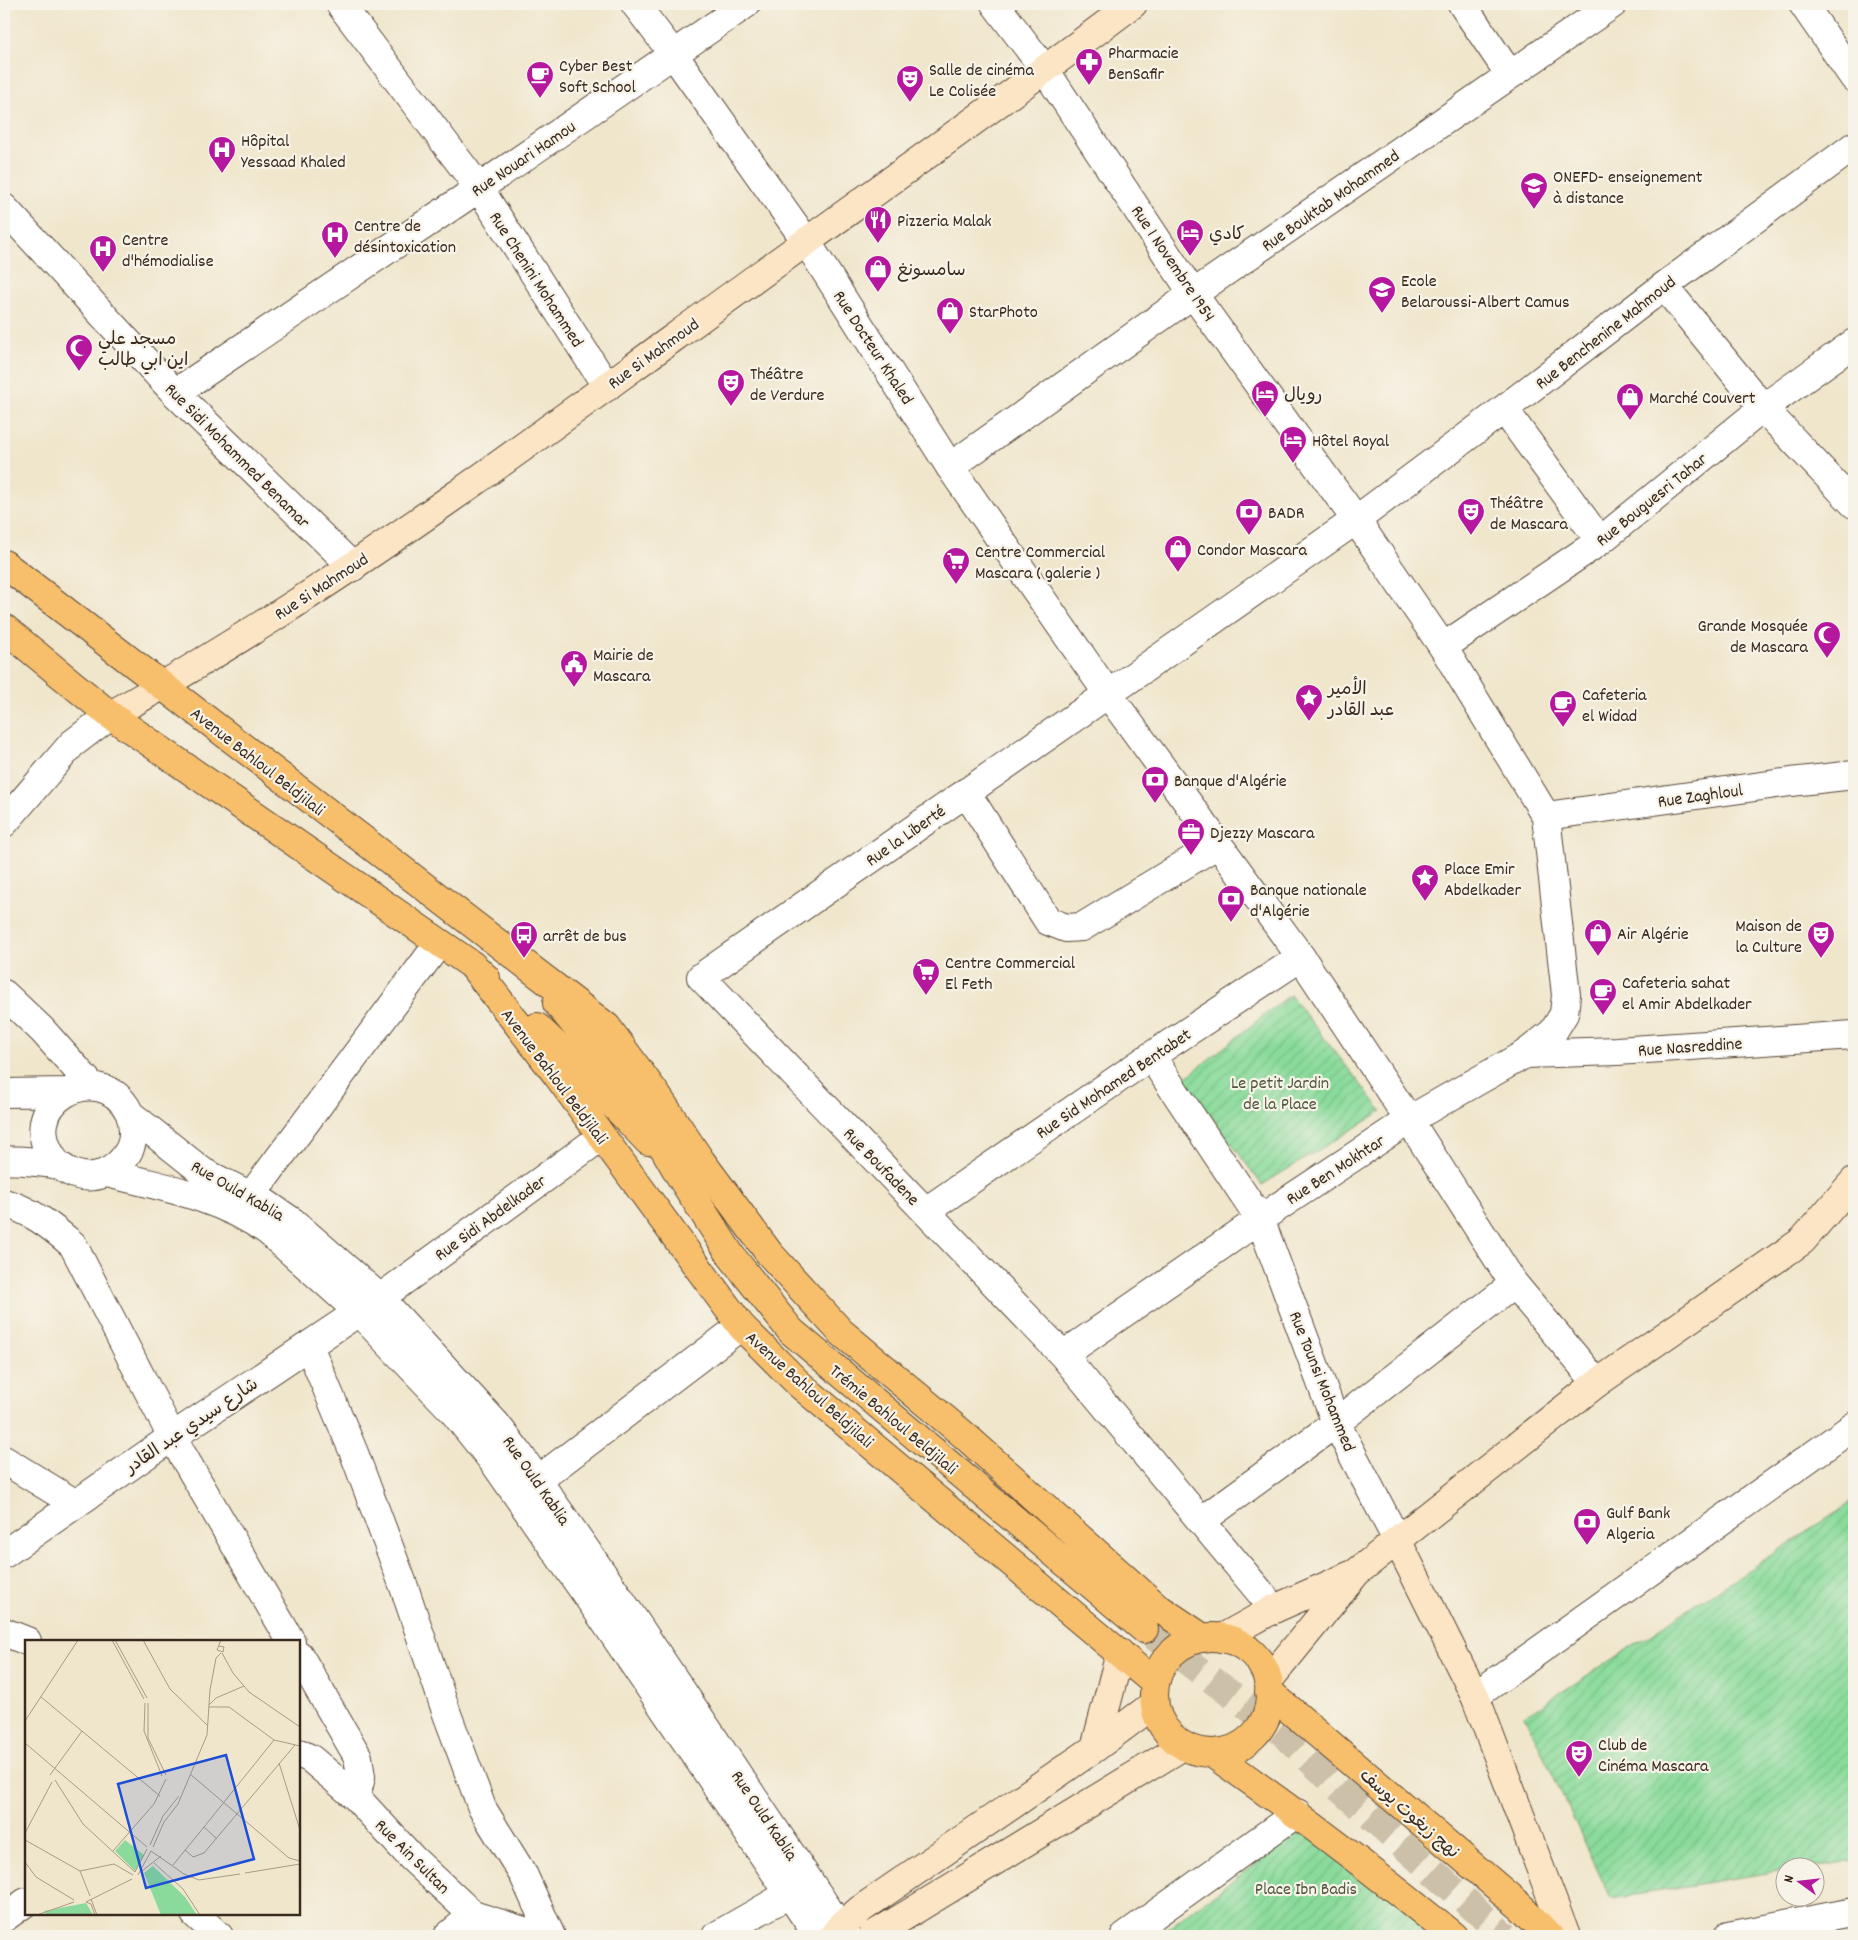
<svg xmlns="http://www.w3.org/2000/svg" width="1858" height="1940" viewBox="0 0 1858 1940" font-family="Dekko,'Playpen Sans Arabic',sans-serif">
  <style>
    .garden { fill: url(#garden-furrows); stroke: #62825c }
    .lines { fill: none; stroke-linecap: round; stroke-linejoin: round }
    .primary-tunnel { stroke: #ccc0a9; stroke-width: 28; stroke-dasharray: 28 14; stroke-linecap: butt }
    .minor-casing { stroke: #564638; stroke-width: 30 }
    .tertiary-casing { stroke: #564638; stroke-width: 30 }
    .secondary-casing { stroke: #564638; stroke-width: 30 }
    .primary-casing { stroke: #564638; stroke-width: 30 }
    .minor { stroke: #fff; stroke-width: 28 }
    .tertiary { stroke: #fff; stroke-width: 28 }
    .secondary { stroke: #fce5c4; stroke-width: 28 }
    .primary { stroke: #f7bf6c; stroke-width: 28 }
    .labels { text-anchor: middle; stroke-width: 4.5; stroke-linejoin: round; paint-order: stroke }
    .poi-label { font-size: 18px; fill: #3b2a1e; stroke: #f7f3e8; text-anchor: start }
    .street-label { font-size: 18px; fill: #3b2a1e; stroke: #f7f3e8 }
    .park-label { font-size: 18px; fill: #4f563d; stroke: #f7f3e8 }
    .inset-road { fill: none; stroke: #a89b86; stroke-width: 1 }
    .view { fill: #1d4ed8; fill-opacity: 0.15; stroke: #1d4ed8; stroke-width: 2.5 }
    .inset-edge { fill: none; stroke: #3b2a1e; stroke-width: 2.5 }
  </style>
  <defs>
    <pattern id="garden-furrows" width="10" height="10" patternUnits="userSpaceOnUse" patternTransform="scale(1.25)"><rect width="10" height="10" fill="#8adb9b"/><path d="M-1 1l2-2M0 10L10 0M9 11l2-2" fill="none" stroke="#78bc85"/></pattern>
  </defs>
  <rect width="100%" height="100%" fill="#f7f3e8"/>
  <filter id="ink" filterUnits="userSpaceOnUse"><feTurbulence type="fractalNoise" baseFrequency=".02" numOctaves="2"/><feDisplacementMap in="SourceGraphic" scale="10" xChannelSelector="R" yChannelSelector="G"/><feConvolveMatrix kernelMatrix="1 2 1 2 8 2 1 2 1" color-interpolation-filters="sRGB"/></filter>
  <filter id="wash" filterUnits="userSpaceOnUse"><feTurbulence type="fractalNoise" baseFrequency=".0096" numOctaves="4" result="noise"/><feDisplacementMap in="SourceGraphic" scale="20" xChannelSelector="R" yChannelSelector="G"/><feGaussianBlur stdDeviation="1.12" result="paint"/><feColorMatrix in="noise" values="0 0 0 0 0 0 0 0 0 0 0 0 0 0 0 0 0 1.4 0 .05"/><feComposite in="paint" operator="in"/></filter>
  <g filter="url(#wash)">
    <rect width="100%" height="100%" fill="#f0e6cc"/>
    <path class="garden" d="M1290,995L1382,1111L1262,1185L1184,1079Z
      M1854,1501V1860L1804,1867L1786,1868L1785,1870L1611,1898L1525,1716Z
      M1306,1828L1448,1936H1157Z"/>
  </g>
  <g filter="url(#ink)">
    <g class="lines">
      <path class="primary-tunnel" d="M1144,1629L1283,1733L1339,1788L1505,1936"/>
      <defs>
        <path id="minor" d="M340,4L479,188L607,387
          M1462,4L1510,75
          M1803,4L1854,78
          M4,208L175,393L353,567
          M1664,286L1763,408L1854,504
          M175,393L479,188L746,4
          M1504,409L1600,541
          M950,467L1193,294L1613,4
          M1356,520L1504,409L1664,286L1854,146
          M1443,647L1600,541L1763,408L1854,343
          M1108,694L701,977L1063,1355L1274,1609
          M966,792L1048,921L1066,928L1082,927L1218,844
          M1546,816L1791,782L1854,775
          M4,823L72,744L110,715
          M4,994L42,1030L92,1086
          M1525,1054L1617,1051L1854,1035
          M1151,1056L1260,1219L1336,1423L1397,1540
          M4,1203C31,1210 52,1227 73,1245L172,1437L291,1641
          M926,1211L1151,1056L1301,957
          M239,1212L439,943
          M380,1298L601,1137
          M309,1346L354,1453L404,1587L447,1714L482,1808L524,1876L551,1936
          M1063,1355L1260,1219L1409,1120
          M4,1460L76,1504
          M538,1480L741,1326
          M1201,1521L1336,1423L1514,1284
          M4,1632L27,1641
          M299,1655L358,1757L361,1777L356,1797
          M299,1753L311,1759L356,1797L412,1858L473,1915L540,1936
          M195,1914L219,1936
          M4,1918L26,1902
          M448,1936L473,1915
          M716,1936L789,1894
          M1125,1936L1297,1813
          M1728,1936L1854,1912"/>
        <path id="tertiary" d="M635,4L674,55L806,241L950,467L1108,694
          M995,4L1045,70L1193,294L1356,520L1443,647L1546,816L1566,995L1564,1014L1553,1032L1525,1054L1409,1120
          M1356,520L1108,694L1301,957L1409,1120L1514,1284L1597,1383
          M4,1093L65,1092
          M131,1115L203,1172L265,1203L293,1222L380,1298L496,1424L517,1451L621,1600L846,1936
          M4,1160C21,1161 40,1161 57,1165C62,1166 65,1170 70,1172C93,1183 116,1172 128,1152C135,1140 134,1123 129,1112C100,1054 8,1105 58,1165
          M106,1173C163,1187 221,1197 269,1232L359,1312L452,1410L495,1464L601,1616L818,1936
          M4,1554L172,1437L372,1303
          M1475,1696L1854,1426"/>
        <path id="secondary" d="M110,715C165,686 218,652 271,619C409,532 540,435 672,339C825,227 981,118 1133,4
          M1397,1540L1475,1696L1566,1936
          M1222,1638L1274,1609L1351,1575
          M1268,1681L1357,1572L1597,1383L1802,1241L1854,1181
          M1095,1748L1120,1653
          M833,1936L840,1927L861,1909L1095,1748L1154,1704
          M872,1936L1183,1746"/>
        <path id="primary" d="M4,564L607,1027L656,1094L701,1161L769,1253L841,1332L964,1435L1157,1607L1203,1638
          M4,628L110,715L472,965L486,978
          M472,965L557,1075L741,1326L799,1384L1155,1683
          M557,1003L632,1093L680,1176L732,1257L791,1331L1144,1629
          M537,1027L571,1060L648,1141
          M1154 1695a58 58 0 1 1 116 0a58 58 0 1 1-116 0Z
          M1269,1692L1522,1908L1549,1936
          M1213,1754C1295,1812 1375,1872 1453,1936"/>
      </defs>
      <use href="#minor" class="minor-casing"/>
      <use href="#tertiary" class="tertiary-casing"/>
      <use href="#secondary" class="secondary-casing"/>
      <use href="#primary" class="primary-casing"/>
      <use href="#minor" class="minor"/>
      <use href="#tertiary" class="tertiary"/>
      <use href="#secondary" class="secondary"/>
      <use href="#primary" class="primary"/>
    </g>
  </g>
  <defs>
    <symbol id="pharmacy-pin" viewBox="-11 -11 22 30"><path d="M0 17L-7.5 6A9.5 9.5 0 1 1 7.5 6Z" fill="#b5179e" stroke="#f7f3e8"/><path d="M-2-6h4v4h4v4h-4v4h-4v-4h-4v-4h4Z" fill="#fff"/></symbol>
    <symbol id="cafe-pin" viewBox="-11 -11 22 30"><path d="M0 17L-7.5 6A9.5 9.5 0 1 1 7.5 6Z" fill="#b5179e" stroke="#f7f3e8"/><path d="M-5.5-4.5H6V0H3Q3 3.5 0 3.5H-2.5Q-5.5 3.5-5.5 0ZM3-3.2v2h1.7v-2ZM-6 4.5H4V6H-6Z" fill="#fff"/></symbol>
    <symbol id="theatre-pin" viewBox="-11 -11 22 30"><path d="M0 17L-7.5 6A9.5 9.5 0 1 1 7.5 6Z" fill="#b5179e" stroke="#f7f3e8"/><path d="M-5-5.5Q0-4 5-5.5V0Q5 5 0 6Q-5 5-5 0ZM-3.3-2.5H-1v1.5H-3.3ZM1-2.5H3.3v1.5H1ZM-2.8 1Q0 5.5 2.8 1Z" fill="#fff"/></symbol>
    <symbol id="hospital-pin" viewBox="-11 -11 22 30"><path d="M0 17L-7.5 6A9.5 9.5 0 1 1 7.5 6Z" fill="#b5179e" stroke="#f7f3e8"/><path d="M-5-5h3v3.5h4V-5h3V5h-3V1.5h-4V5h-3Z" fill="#fff"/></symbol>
    <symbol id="university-pin" viewBox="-11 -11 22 30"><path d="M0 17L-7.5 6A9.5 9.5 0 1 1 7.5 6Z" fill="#b5179e" stroke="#f7f3e8"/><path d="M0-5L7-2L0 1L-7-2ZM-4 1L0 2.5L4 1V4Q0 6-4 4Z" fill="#fff"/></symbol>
    <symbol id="restaurant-pin" viewBox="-11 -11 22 30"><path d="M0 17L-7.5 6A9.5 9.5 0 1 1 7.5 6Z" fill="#b5179e" stroke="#f7f3e8"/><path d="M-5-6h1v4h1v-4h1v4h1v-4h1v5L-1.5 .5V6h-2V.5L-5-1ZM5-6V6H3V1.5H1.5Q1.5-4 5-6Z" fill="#fff"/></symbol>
    <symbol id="hotel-pin" viewBox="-11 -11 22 30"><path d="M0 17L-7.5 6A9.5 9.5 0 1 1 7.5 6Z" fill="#b5179e" stroke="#f7f3e8"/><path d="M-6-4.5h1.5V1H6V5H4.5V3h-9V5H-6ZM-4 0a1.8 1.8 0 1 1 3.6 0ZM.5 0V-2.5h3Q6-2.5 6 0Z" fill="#fff"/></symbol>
    <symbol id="shop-pin" viewBox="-11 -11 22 30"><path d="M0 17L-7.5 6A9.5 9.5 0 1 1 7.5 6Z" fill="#b5179e" stroke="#f7f3e8"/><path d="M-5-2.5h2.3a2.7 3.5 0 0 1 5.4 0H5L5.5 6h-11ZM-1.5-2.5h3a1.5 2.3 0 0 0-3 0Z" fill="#fff"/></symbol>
    <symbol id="school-pin" viewBox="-11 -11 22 30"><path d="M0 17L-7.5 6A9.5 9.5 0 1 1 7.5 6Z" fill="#b5179e" stroke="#f7f3e8"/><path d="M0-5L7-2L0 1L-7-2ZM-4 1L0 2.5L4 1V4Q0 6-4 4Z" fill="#fff"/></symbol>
    <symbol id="mosque-pin" viewBox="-11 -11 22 30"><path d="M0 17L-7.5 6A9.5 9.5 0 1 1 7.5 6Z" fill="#b5179e" stroke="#f7f3e8"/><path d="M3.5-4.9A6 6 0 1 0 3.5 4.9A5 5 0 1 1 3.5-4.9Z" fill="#fff"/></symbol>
    <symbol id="bank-pin" viewBox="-11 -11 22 30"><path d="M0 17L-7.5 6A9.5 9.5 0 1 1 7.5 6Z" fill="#b5179e" stroke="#f7f3e8"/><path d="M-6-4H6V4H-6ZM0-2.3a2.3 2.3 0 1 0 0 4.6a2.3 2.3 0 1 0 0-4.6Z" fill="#fff"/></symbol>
    <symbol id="supermarket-pin" viewBox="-11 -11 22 30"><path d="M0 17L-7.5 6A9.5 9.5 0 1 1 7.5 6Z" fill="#b5179e" stroke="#f7f3e8"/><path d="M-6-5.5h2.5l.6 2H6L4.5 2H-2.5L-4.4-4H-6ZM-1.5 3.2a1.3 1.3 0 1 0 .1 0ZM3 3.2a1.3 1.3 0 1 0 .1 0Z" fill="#fff"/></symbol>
    <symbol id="civic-pin" viewBox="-11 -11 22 30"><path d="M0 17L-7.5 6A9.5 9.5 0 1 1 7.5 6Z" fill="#b5179e" stroke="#f7f3e8"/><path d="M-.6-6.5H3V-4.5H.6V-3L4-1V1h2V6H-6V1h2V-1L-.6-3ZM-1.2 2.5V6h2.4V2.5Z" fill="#fff"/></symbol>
    <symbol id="sight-pin" viewBox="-11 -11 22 30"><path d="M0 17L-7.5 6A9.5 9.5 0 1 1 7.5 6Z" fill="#b5179e" stroke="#f7f3e8"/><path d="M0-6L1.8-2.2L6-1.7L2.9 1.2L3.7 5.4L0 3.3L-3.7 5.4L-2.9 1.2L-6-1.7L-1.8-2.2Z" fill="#fff"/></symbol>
    <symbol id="office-pin" viewBox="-11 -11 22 30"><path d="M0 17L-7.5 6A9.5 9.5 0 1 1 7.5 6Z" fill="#b5179e" stroke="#f7f3e8"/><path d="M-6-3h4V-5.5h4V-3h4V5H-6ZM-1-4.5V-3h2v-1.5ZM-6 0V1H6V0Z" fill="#fff"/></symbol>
    <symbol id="bus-pin" viewBox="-11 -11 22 30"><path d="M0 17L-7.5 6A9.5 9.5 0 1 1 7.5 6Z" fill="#b5179e" stroke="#f7f3e8"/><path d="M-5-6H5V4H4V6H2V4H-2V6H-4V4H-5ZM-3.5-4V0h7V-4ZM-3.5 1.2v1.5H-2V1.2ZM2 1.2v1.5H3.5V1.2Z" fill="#fff"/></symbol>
  </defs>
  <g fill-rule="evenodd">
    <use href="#pharmacy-pin" x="1073" y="46" width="32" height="43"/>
    <use href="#cafe-pin" x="524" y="59" width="32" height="43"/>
    <use href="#theatre-pin" x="894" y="63" width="32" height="43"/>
    <use href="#hospital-pin" x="206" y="134" width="32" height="43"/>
    <use href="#university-pin" x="1518" y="170" width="32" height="43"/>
    <use href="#restaurant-pin" x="862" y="204" width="32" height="43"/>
    <use href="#hotel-pin" x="1174" y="217" width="32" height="43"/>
    <use href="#hospital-pin" x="319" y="219" width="32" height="43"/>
    <use href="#hospital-pin" x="87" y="233" width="32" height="43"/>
    <use href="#shop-pin" x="862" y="253" width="32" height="43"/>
    <use href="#school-pin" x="1366" y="274" width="32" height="43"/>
    <use href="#shop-pin" x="934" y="295" width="32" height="43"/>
    <use href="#mosque-pin" x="63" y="332" width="32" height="43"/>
    <use href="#theatre-pin" x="715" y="367" width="32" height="43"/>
    <use href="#hotel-pin" x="1249" y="378" width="32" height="43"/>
    <use href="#shop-pin" x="1614" y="381" width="32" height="43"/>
    <use href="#hotel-pin" x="1277" y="424" width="32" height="43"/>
    <use href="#bank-pin" x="1233" y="496" width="32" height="43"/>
    <use href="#theatre-pin" x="1455" y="496" width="32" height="43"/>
    <use href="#shop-pin" x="1162" y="533" width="32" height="43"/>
    <use href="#supermarket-pin" x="940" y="545" width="32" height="43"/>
    <use href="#mosque-pin" x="1811" y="619" width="32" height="43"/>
    <use href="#civic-pin" x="558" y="648" width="32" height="43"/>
    <use href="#sight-pin" x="1293" y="682" width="32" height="43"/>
    <use href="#cafe-pin" x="1547" y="688" width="32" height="43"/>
    <use href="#bank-pin" x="1139" y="764" width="32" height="43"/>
    <use href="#office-pin" x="1175" y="816" width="32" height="43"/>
    <use href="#sight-pin" x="1409" y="862" width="32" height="43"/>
    <use href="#bank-pin" x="1215" y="883" width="32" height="43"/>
    <use href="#shop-pin" x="1582" y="917" width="32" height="43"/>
    <use href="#bus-pin" x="508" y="919" width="32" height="43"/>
    <use href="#theatre-pin" x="1805" y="919" width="32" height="43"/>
    <use href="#supermarket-pin" x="910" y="956" width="32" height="43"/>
    <use href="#cafe-pin" x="1587" y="976" width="32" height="43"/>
    <use href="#bank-pin" x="1571" y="1506" width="32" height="43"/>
    <use href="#theatre-pin" x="1563" y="1738" width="32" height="43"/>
  </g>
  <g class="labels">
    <g class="poi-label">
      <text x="1108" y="58">Pharmacie<tspan x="1108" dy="21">BenSafir</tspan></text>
      <text x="559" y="71">Cyber Best<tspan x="559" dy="21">Soft School</tspan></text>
      <text x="929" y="75">Salle de cinéma<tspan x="929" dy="21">Le Colisée</tspan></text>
      <text x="241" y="146">Hôpital<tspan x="241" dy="21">Yessaad Khaled</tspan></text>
      <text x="1553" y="182">ONEFD- enseignement<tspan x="1553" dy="21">à distance</tspan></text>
      <text x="897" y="226">Pizzeria Malak</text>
      <text x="354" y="231">Centre de<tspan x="354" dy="21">désintoxication</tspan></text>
      <text x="1209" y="239">كادي</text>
      <text x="122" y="245">Centre<tspan x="122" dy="21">d'hémodialise</tspan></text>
      <text x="897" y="275">سامسونغ</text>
      <text x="1401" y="286">Ecole<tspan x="1401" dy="21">Belaroussi-Albert Camus</tspan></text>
      <text x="969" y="317">StarPhoto</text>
      <text x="98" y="344">مسجد علي<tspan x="98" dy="21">اين ابي طالب</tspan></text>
      <text x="750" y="379">Théâtre<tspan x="750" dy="21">de Verdure</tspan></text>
      <text x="1284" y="400">رويال</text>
      <text x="1649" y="403">Marché Couvert</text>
      <text x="1312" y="446">Hôtel Royal</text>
      <text x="1490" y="508">Théâtre<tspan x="1490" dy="21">de Mascara</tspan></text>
      <text x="1268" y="518">BADR</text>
      <text x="1197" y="555">Condor Mascara</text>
      <text x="975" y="557">Centre Commercial<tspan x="975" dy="21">Mascara ( galerie )</tspan></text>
      <text x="1808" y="631" text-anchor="end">Grande Mosquée<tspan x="1808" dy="21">de Mascara</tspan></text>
      <text x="593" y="660">Mairie de<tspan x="593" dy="21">Mascara</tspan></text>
      <text x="1328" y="694">الأمير<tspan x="1328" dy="21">عبد القادر</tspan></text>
      <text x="1582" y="700">Cafeteria<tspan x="1582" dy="21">el Widad</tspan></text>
      <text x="1174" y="786">Banque d'Algérie</text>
      <text x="1210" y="838">Djezzy Mascara</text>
      <text x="1444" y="874">Place Emir<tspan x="1444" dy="21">Abdelkader</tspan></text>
      <text x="1250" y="895">Banque nationale<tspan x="1250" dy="21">d'Algérie</tspan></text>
      <text x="1802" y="931" text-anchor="end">Maison de<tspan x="1802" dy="21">la Culture</tspan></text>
      <text x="1617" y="939">Air Algérie</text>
      <text x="543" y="941">arrêt de bus</text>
      <text x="945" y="968">Centre Commercial<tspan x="945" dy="21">El Feth</tspan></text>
      <text x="1622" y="988">Cafeteria sahat<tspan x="1622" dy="21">el Amir Abdelkader</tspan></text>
      <text x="1606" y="1518">Gulf Bank<tspan x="1606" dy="21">Algeria</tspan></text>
      <text x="1598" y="1750">Club de<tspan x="1598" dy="21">Cinéma Mascara</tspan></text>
    </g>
    <g class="street-label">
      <text transform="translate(523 158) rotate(-34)" y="6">Rue Nouari Hamou</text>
      <text transform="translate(1330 200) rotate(-35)" y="6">Rue Bouktab Mohammed</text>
      <text transform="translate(1174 263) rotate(56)" y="6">Rue 1 Novembre 1954</text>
      <text transform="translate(537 279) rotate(57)" y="6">Rue Chenini Mohammed</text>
      <text transform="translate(1605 332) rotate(-38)" y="6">Rue Benchenine Mahmoud</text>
      <text transform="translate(874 347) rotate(57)" y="6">Rue Docteur Khaled</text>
      <text transform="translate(653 353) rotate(-36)" y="6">Rue Si Mahmoud</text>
      <text transform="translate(238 455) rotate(45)" y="6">Rue Sidi Mohammed Benamar</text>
      <text transform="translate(1651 499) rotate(-39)" y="6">Rue Bouguesri Tahar</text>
      <text transform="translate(321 586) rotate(-33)" y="6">Rue Si Mahmoud</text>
      <text transform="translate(258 761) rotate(38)" y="6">Avenue Bahloul Beldjilali</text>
      <text transform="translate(1700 795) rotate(-8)" y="6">Rue Zaghloul</text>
      <text transform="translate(905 835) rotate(-35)" y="6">Rue la Liberté</text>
      <text transform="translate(1690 1046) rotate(-4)" y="6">Rue Nasreddine</text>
      <text transform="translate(555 1076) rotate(53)" y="6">Avenue Bahloul Beldjilali</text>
      <text transform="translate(1113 1083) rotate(-34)" y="6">Rue Sid Mohamed Bentabet</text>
      <text transform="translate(882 1166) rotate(46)" y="6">Rue Boufadene</text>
      <text transform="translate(1335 1169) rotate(-33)" y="6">Rue Ben Mokhtar</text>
      <text transform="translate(238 1190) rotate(30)" y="6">Rue Ould Kablia</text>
      <text transform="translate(490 1217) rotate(-36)" y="6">Rue Sidi Abdelkader</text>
      <text transform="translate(1323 1381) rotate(68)" y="6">Rue Tounsi Mohammed</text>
      <text transform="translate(810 1389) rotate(42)" y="6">Avenue Bahloul Beldjilali</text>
      <text transform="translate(894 1419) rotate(40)" y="6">Trémie Bahloul Beldjilali</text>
      <text transform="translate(191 1425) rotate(-34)" y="6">شارع سيدي عبد القادر</text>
      <text transform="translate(537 1480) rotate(55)" y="6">Rue Ould Kablia</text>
      <text transform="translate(1410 1813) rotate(41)" y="6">نهج زيغوت يوسف</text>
      <text transform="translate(765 1815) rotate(56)" y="6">Rue Ould Kablia</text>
      <text transform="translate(413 1856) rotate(45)" y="6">Rue Ain Sultan</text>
    </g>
    <g class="park-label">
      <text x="1280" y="1088">Le petit Jardin<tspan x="1280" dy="21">de la Place</tspan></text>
      <text x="1306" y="1894">Place Ibn Badis</text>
    </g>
  </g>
  <g transform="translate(25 1640)">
    <rect width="275" height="275" fill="#f0e6cc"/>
    <path d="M61,263L68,275H22L19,271Z" fill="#8adb9b"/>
    <path d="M100,200L119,215L110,231L90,211ZM128,226L160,257L172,275H136L119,233Z" fill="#8adb9b"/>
    <path class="inset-road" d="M87,0L119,59M90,0L122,58M118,0L145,49L183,86M194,6L199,7L198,12L192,10L196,0M197,13L208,33L224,52L275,87M16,57L135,156M120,63L119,91L137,136M123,63V98L141,135M184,65L191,58L219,46M184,67H204L249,100L275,106M0,81L53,0M0,103L122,207M254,123L275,190M165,134L264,218L275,221M25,135L57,91M30,140L58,184L110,232M179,187L249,100M0,193L27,142M0,200L55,231L65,256M125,205L138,176L154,156M128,207L139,182L153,164L182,95L185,50L191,18L196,13M160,210L168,217L179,213L270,105M88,211L129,164L141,139M126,211L159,234L174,240L215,234M0,222L11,237L49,260M129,223L158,249L175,275M148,225L179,187L192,199M55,231L89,224L108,235M117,231L136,216M110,232L122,209M220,233L275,224M113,235L126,211M66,259L72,275M61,262L66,264L70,275M61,262L107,239M12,275L49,262"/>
    <path class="view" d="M201,115L229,219L121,248L93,144Z"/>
    <rect width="275" height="275" class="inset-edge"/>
  </g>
  <rect width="1858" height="1940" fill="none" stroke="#f7f3e8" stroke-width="20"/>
  <g transform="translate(1800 1882) rotate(285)"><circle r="24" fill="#f7f3e8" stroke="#aca397"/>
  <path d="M0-4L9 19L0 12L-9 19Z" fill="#b5179e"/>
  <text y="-8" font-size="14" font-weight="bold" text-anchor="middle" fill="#3b2a1e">N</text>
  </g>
</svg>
